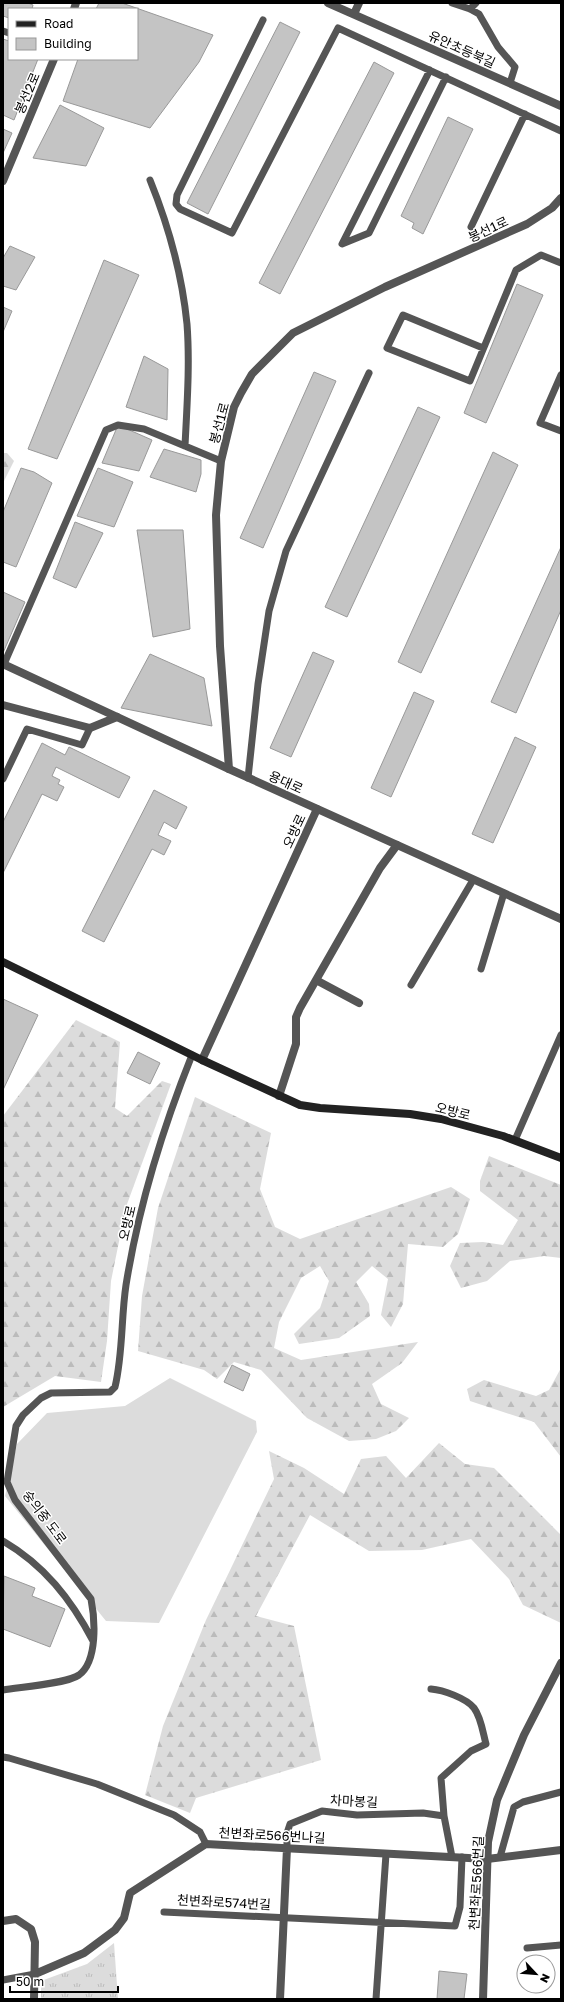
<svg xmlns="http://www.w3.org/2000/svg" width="564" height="2002" viewBox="0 0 564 2002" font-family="'Golos Text','Noto Sans KR',sans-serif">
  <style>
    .grass { fill: url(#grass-tufts) }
    .forest { fill: url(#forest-firs) }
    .pitch { fill: #dcdcdc }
    .building { fill: #c4c4c4; stroke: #999 }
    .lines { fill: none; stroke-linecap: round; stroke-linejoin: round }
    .service { stroke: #555; stroke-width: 7 }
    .minor { stroke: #555; stroke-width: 8 }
    .tertiary { stroke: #555; stroke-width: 8 }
    .secondary { stroke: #222; stroke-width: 8 }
    .labels { text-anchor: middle; stroke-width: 3; stroke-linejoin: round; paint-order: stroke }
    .street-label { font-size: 13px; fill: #000; stroke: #fff }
  </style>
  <defs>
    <pattern id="grass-tufts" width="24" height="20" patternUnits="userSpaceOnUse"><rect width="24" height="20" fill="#dcdcdc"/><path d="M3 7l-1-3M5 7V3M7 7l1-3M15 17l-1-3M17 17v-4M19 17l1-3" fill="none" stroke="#bbb"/></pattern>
    <pattern id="forest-firs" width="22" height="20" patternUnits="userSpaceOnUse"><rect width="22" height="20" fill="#dcdcdc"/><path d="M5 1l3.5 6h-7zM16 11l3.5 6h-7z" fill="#bbb"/></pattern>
  </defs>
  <rect width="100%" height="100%" fill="#fff"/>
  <path class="grass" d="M114,1943L118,1999H41V1981L87,1964Z"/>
  <path class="forest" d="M3,453H7L14,461L3,483Z
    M76,1020L120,1042L115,1108L127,1116L162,1081L171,1084L126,1207L111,1281L107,1341L101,1382L55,1376L3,1407V1116Z
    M195,1097L271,1133L260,1189L275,1227L300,1239L451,1187L470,1199L458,1234L443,1247L408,1244L403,1304L391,1327L381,1315L388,1279L372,1266L356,1282L369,1304L370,1316L339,1338L299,1344L294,1334L320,1308L329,1281L320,1266L301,1278L279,1322L274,1348L301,1360L418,1342L402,1363L372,1384L381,1404L409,1418L396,1431L376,1439L349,1441L307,1418L261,1370L234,1362L217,1379L204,1370L138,1351L142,1296L158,1208Z
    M489,1156L561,1185V1258L544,1256L510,1261L487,1281L461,1288L450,1266L460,1243L483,1242L503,1245L518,1220L480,1191V1181Z
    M561,1368V1457L534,1422L470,1401L467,1389L484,1380L536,1396L549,1390Z
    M439,1443L465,1464L494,1468L561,1535V1623L523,1605L509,1579L471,1539L422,1550L369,1551L310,1515L256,1616L294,1626L321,1760L196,1798L190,1813L145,1795L163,1726L206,1620L274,1479L269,1451L304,1468L344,1494L361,1459L386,1456L406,1478Z"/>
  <path class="pitch" d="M170,1378L256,1421L257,1432L159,1623L106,1621L5,1496L17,1444L47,1413L125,1406Z"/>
  <path class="building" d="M3,3H28L33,5L32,9H9V18L3,16Z
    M99,3H122L213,35L199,62L150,128L63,101L78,59H137V9H96Z
    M280,22L300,32L208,214L187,203Z
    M3,39L9,41V59H38L14,120L3,115Z
    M374,62L394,73L280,294L259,283Z
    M60,105L104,128L86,166L33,158Z
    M448,117L473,129L423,234L412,228L414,223L401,216Z
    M3,129L12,133L3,153Z
    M10,246L35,257L16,290L3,286V258Z
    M104,260L139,275L57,459L28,449Z
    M517,284L543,295L486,423L464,413Z
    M3,307L12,311L3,332Z
    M144,356L168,369L167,420L126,407Z
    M314,372L336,381L263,548L240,538Z
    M418,407L440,417L347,617L325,607Z
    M118,425L152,440L139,471L102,463Z
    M164,449L201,460V474L196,492L150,477Z
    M493,452L518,465L421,673L398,662Z
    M21,468L34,472L52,483L16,567L3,562V512Z
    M98,468L133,482L114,527L77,516Z
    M75,522L103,533L76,588L53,578Z
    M137,530H183L190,629L153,637Z
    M561,547V610L516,713L491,702Z
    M3,592L25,602L3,653Z
    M313,652L334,661L291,757L270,748Z
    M150,654L204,678L212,726L121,708Z
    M414,692L434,701L391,797L371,788Z
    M515,737L536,747L493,843L472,834Z
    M42,743L65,755L69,747L130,777L119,798L56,767L52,776L60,780L58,784L64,787L57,801L42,794L3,873V822Z
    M154,790L187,807L176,829L164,822L158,835L171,841L164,855L152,849L104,942L82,931Z
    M3,999L38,1015L3,1090Z
    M138,1052L160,1063L150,1084L127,1073Z
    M232,1365L250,1374L243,1391L224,1382Z
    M4,1576L35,1588L32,1596L65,1609L50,1647L3,1629Z
    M439,1971L467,1974L464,1999H437Z"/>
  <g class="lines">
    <path class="service" d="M452,3L470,9L479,14L498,47L515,67L510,83
      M470,9L476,3
      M263,20L177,195L176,204L180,209L232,233L338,28L561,131
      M3,31L9,33
      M430,70L342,244L369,233L446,77
      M150,180C169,227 182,274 187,324C190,364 187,405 185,446
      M471,227L525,114
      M483,348L403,315L387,348L470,381L516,270L541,255L561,263
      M561,375L540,423L561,431
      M4,664L106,430L118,425L144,429L221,461
      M248,778L258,684L269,611L286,551L369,373
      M3,779L27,729L82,745L90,728
      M481,969L504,893
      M411,985L473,880
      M515,1140L561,1035
      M3,1541C44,1565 71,1599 93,1641
      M431,1689C443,1690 466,1698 474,1708C481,1717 483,1733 486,1744L471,1751L441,1778L444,1816L452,1857
      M3,1690C20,1687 66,1684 79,1675C98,1661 95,1619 91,1599L15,1500L7,1482L16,1426L23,1415L41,1398L51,1393L110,1392L115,1387C123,1354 121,1318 126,1285C139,1204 162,1130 192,1055
      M3,1757L9,1758L97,1784L174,1815L200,1832L206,1844
      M287,1848V1833L290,1824L322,1811L357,1815L423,1813L444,1816
      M500,1857L514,1807L523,1802L561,1792
      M164,1912L455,1926L460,1907L462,1857
      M527,1948L561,1945
      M3,1980L35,1974
      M376,1999L386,1854"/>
    <path class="minor" d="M328,3L561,106
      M74,9L76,3
      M354,14L359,3
      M3,181L54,59
      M3,705L90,728L117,717
      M229,769L220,646L216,515L221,461L234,407L241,393L252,374L293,333L385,287L527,224L552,208L561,198
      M316,980L359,1003
      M202,1060L317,809
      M279,1096L296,1044V1017L300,1008L380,868L397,845
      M3,1921L16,1919L31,1929L35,1942L34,1999
      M35,1974L84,1953L115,1930L124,1918L130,1893L206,1844L487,1859L561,1850
      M280,1999L287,1848"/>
    <path class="tertiary" d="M3,664L229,769L561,919
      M483,1999L488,1842L497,1800L524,1735L561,1663"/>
    <path class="secondary" d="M3,962L202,1060L300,1105L320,1108L410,1114L441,1119L503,1136L561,1158"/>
  </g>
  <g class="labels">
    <g class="street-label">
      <text transform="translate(462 49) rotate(24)" y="5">유안초등북길</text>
      <text transform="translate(27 93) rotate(-67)" y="5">봉선2로</text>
      <text transform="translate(488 229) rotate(-25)" y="5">봉선1로</text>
      <text transform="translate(219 423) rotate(-75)" y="5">봉선1로</text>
      <text transform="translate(286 782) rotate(24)" y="5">용대로</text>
      <text transform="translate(294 831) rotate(-65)" y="5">오방로</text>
      <text transform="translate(453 1111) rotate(14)" y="5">오방로</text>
      <text transform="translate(127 1223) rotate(-77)" y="5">오방로</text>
      <text transform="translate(45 1517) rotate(53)" y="5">숭의중 도로</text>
      <text transform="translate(354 1801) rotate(3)" y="5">차마봉길</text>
      <text transform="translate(272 1835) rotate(3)" y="5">천변좌로566번나길</text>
      <text transform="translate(476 1883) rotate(-87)" y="5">천변좌로566번길</text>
      <text transform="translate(224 1902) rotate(3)" y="5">천변좌로574번길</text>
    </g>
  </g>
  <rect width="564" height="2002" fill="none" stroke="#000000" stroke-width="8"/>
  <rect x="8" y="8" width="130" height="52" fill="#ffffff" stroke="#999999"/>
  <rect x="16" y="21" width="20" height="6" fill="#222222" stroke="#999999"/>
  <text x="44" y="28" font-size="12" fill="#000000">Road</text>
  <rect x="16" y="38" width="20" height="12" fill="#c4c4c4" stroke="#999999"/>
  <text x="44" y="48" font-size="12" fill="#000000">Building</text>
  <g transform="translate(536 1974) rotate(116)"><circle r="19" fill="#ffffff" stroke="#999999"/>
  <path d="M0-3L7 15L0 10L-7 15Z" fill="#000000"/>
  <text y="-6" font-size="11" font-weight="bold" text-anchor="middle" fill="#000000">N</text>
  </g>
  <path d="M10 1986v6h108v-6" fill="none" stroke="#000000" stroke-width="2"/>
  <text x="16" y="1986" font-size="12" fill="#000000" stroke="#ffffff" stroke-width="3" paint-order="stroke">50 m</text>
</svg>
